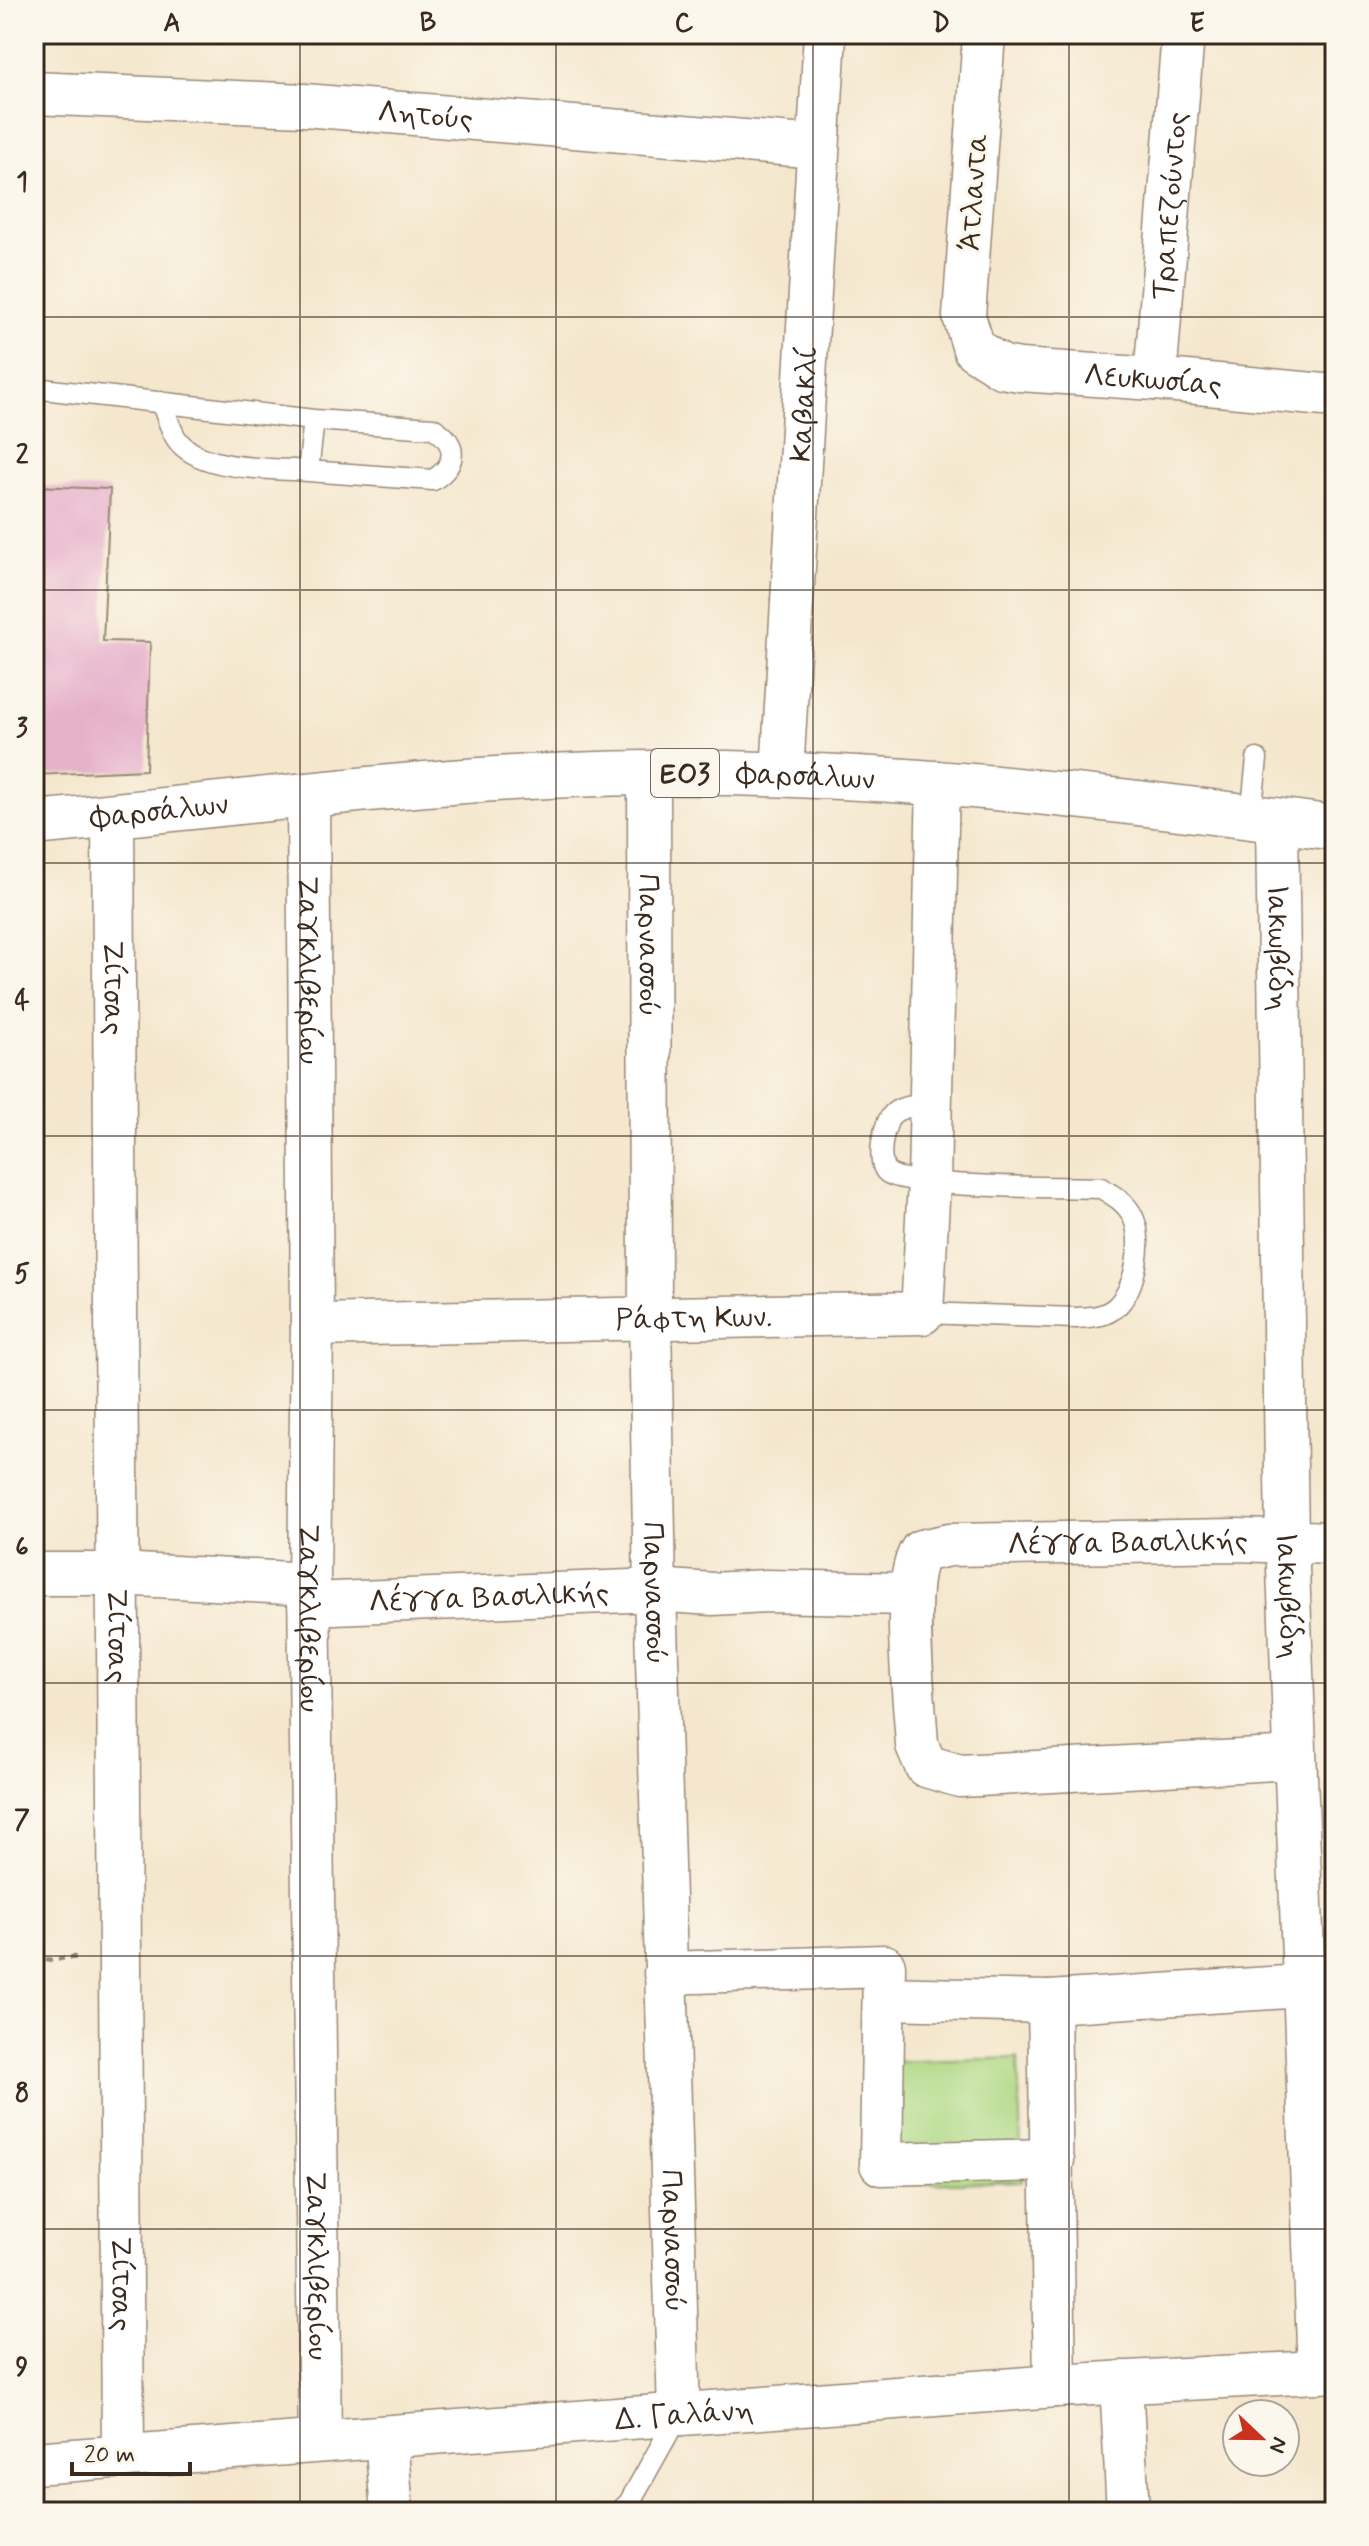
<svg xmlns="http://www.w3.org/2000/svg" width="1369" height="2546" viewBox="0 0 1369 2546" font-family="Mynerve,sans-serif">
  <style>
    .grass { fill: #aed985; stroke: #748252; stroke-width: 2 }
    .building { fill: #e6b0cb }
    .lines { fill: none; stroke-linecap: round; stroke-linejoin: round }
    .service-casing { stroke: #988876; stroke-width: 23 }
    .minor-casing { stroke: #988876; stroke-width: 45 }
    .primary-casing { stroke: #988876; stroke-width: 47 }
    .path { stroke: #988876; stroke-width: 5; stroke-dasharray: 6 6; stroke-linecap: butt }
    .service { stroke: #fff; stroke-width: 20 }
    .minor { stroke: #fff; stroke-width: 42 }
    .primary { stroke: #fff; stroke-width: 44 }
    .grid { fill: none; stroke: #3b2a1e; stroke-width: 2; stroke-opacity: 0.55 }
    .labels { text-anchor: middle; stroke-width: 6; stroke-linejoin: round; paint-order: stroke }
    .shield { fill: #fbf7ec; stroke: #75685c; stroke-width: 2 }
    .shield-label { font-size: 28px; font-weight: bold; fill: #3b2a1e }
    .street-label { font-size: 30px; fill: #3b2a1e; stroke: #fbf7ec }
    .neatline { fill: none; stroke: #3b2a1e; stroke-width: 3 }
    .grid-label { font-size: 26px; text-anchor: middle; font-weight: bold; fill: #3b2a1e }
  </style>
  <rect width="100%" height="100%" fill="#fbf7ec"/>
  <filter id="ink" filterUnits="userSpaceOnUse"><feTurbulence type="fractalNoise" baseFrequency=".0125" numOctaves="2"/><feDisplacementMap in="SourceGraphic" scale="16" xChannelSelector="R" yChannelSelector="G"/><feConvolveMatrix kernelMatrix="1 2 1 2 8 2 1 2 1" color-interpolation-filters="sRGB"/></filter>
  <filter id="wash" filterUnits="userSpaceOnUse"><feTurbulence type="fractalNoise" baseFrequency=".006" numOctaves="4" result="noise"/><feDisplacementMap in="SourceGraphic" scale="32" xChannelSelector="R" yChannelSelector="G"/><feGaussianBlur stdDeviation="1.8" result="paint"/><feColorMatrix in="noise" values="0 0 0 0 0 0 0 0 0 0 0 0 0 0 0 0 0 1.4 0 .05"/><feComposite in="paint" operator="in"/></filter>
  <g filter="url(#wash)">
    <rect width="100%" height="100%" fill="#f4e7cd"/>
    <path class="grass" d="M1018,2058L1022,2181L887,2185L884,2062Z"/>
    <g id="blocks">
      <path class="building" d="M34,486L110,489L103,641L150,642L146,770L34,775Z"/>
    </g>
  </g>
  <g filter="url(#ink)">
    <use href="#blocks" fill-opacity="0" stroke="#988876" stroke-width="2"/>
    <g class="lines">
      <defs>
        <path id="service" d="M34,388L314,420L433,428C458,443 458,464 433,480L308,471
          M161,402C166,414 170,428 176,438C198,472 271,468 308,471L314,420
          M1251,816L1257,759
          M922,1313L1076,1318C1091,1317 1106,1317 1117,1306C1136,1287 1144,1241 1133,1217C1127,1203 1113,1195 1101,1188C1066,1187 908,1188 888,1173C875,1164 883,1120 895,1112C905,1105 920,1106 931,1104
          M619,2512L629,2503L679,2414"/>
        <g id="minor">
          <path id="s1" d="M984,34L964,316L974,349L1002,367L1020,370L1155,379L1335,396"/>
          <path id="s2" d="M34,93L304,105L818,147"/>
          <path id="s3" d="M1155,379L1183,34"/>
          <path id="s4" d="M649,773L650,1318L655,1590L679,2414"/>
          <path id="s5" d="M782,774L825,34"/>
          <path id="s6" d="M308,796L312,1325L309,1584L320,2441"/>
          <path id="s7" d="M113,816L123,2456"/>
          <path id="s8" d="M1277,820L1287,1542L1319,2372"/>
          <path id="s9" d="M312,1325L922,1313L929,1182L938,782"/>
          <path d="M34,1574H118L309,1584"/>
          <path id="s10" d="M309,1604L655,1590L712,1594L766,1591L909,1594"/>
          <path id="s11" d="M1294,1758L960,1776L926,1766L917,1745C915,1704 900,1581 921,1551L949,1545L1235,1540L1335,1543"/>
          <path d="M665,1973L884,1966L881,2164L1053,2160"/>
          <path d="M885,1998L1049,2002L1335,1984"/>
          <path d="M1049,2002L1055,2386"/>
          <path d="M1121,2382L1128,2512"/>
          <path d="M386,2437L392,2512"/>
          <path id="s12" d="M34,2463L1055,2386L1335,2371"/>
        </g>
        <g id="primary">
          <path id="s13" d="M34,823C238,804 443,775 649,773C879,770 1107,797 1335,828"/>
        </g>
      </defs>
      <use href="#service" class="service-casing"/>
      <use href="#minor" class="minor-casing"/>
      <use href="#primary" class="primary-casing"/>
      <path class="path" d="M34,1961L79,1957"/>
      <use href="#service" class="service"/>
      <use href="#minor" class="minor"/>
      <use href="#primary" class="primary"/>
    </g>
  </g>
  <path class="grid" d="M300,34V2512M556,34V2512M813,34V2512M1069,34V2512M34,317H1335M34,590H1335M34,863H1335M34,1136H1335M34,1410H1335M34,1683H1335M34,1956H1335M34,2229H1335"/>
  <g class="labels">
    <rect class="shield" x="651" y="749" width="68" height="48" rx="6"/>
    <g class="shield-label">
      <text x="685" y="783">ΕΟ3</text>
    </g>
    <g class="street-label">
      <text dy="10" stroke="none"><textPath href="#s2" startOffset="392">Λητούς</textPath></text>
      <text transform="translate(973 192) rotate(-86)" y="10">Άτλαντα</text>
      <text dy="10" stroke="none"><textPath href="#s3" startOffset="174">Τραπεζούντος</textPath></text>
      <text dy="10" stroke="none"><textPath href="#s1" startOffset="502">Λευκωσίας</textPath></text>
      <text dy="10" stroke="none"><textPath href="#s5" startOffset="370">Καβακλί</textPath></text>
      <text dy="10" stroke="none"><textPath href="#s13" startOffset="774">Φαρσάλων</textPath></text>
      <text dy="10" stroke="none"><textPath href="#s13" startOffset="126">Φαρσάλων</textPath></text>
      <text dy="10" stroke="none"><textPath href="#s4" startOffset="172">Παρνασσού</textPath></text>
      <text dy="10" stroke="none"><textPath href="#s8" startOffset="128">Ιακωβίδη</textPath></text>
      <text dy="10" stroke="none"><textPath href="#s6" startOffset="174">Ζαγκλιβερίου</textPath></text>
      <text dy="10" stroke="none"><textPath href="#s7" startOffset="172">Ζίτσας</textPath></text>
      <text dy="10" stroke="none"><textPath href="#s9" startOffset="382">Ράφτη Κων.</textPath></text>
      <text dy="10" stroke="none"><textPath href="#s11" startOffset="796">Λέγγα Βασιλικής</textPath></text>
      <text dy="10" stroke="none"><textPath href="#s4" startOffset="820">Παρνασσού</textPath></text>
      <text dy="10" stroke="none"><textPath href="#s8" startOffset="776">Ιακωβίδη</textPath></text>
      <text dy="10" stroke="none"><textPath href="#s10" startOffset="180">Λέγγα Βασιλικής</textPath></text>
      <text dy="10" stroke="none"><textPath href="#s6" startOffset="822">Ζαγκλιβερίου</textPath></text>
      <text dy="10" stroke="none"><textPath href="#s7" startOffset="820">Ζίτσας</textPath></text>
      <text dy="10" stroke="none"><textPath href="#s4" startOffset="1468">Παρνασσού</textPath></text>
      <text dy="10" stroke="none"><textPath href="#s6" startOffset="1470">Ζαγκλιβερίου</textPath></text>
      <text dy="10" stroke="none"><textPath href="#s7" startOffset="1468">Ζίτσας</textPath></text>
      <text dy="10" stroke="none"><textPath href="#s12" startOffset="652">Δ. Γαλάνη</textPath></text>
    </g>
  </g>
  <rect width="1369" height="2546" fill="none" stroke="#fbf7ec" stroke-width="88"/>
  <g transform="translate(1261 2438) rotate(112)"><circle r="38" fill="#fbf7ec" stroke="#aea59a" stroke-width="2"/>
  <path d="M0-6L14 30L0 20L-14 30Z" fill="#c8321e"/>
  <text y="-12" font-size="22" font-weight="bold" text-anchor="middle" fill="#3b2a1e">N</text>
  </g>
  <path d="M72 2462v12h118v-12" fill="none" stroke="#3b2a1e" stroke-width="4"/>
  <text x="84" y="2462" font-size="24" fill="#3b2a1e" stroke="#fbf7ec" stroke-width="6" paint-order="stroke">20 m</text>
  <rect x="44" y="44" width="1281" height="2458" class="neatline"/>
  <g class="grid-label">
    <text x="172" y="31">A</text>
    <text x="428" y="31">B</text>
    <text x="684" y="31">C</text>
    <text x="941" y="31">D</text>
    <text x="1197" y="31">E</text>
    <text x="22" y="190">1</text>
    <text x="22" y="463">2</text>
    <text x="22" y="736">3</text>
    <text x="22" y="1009">4</text>
    <text x="22" y="1282">5</text>
    <text x="22" y="1555">6</text>
    <text x="22" y="1828">7</text>
    <text x="22" y="2101">8</text>
    <text x="22" y="2375">9</text>
  </g>
</svg>
